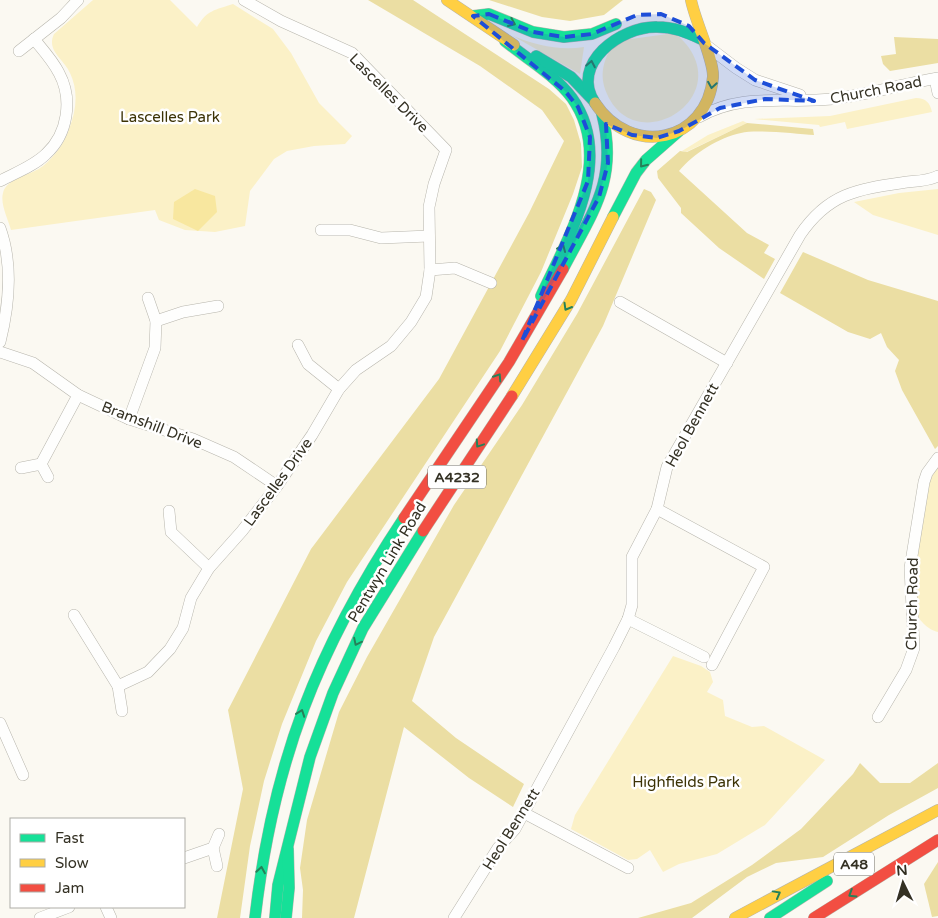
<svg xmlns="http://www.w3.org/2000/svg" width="938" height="918" viewBox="0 0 938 918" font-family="'Varela Round',sans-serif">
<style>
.green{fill:#fbf1c7}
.forest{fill:#ebdea3}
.water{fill:#f8e79f}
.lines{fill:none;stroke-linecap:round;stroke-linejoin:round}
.street-casing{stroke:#b7b5ac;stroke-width:12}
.fast-casing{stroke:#b7b5ac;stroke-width:12}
.slow-casing{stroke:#b7b5ac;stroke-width:12}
.jam-casing{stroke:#b7b5ac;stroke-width:12}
.street{stroke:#fefefd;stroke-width:11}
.fast{stroke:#16e098;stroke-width:11}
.slow{stroke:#ffcf43;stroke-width:11}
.jam{stroke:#f24e42;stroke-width:11}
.oneway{stroke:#268058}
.marked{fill:#1d4ed8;fill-opacity:0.2;stroke:#1d4ed8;stroke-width:4;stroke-dasharray:10 6;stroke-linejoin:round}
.labels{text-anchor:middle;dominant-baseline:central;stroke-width:5;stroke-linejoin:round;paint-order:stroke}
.shield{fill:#fff;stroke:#716f66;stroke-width:1}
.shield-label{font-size:14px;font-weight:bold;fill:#343124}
.street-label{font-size:15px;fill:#343124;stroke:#fff}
.park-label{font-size:15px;fill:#3c3306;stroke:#fff}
</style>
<rect width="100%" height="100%" fill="#fbf9f2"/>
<!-- green -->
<g class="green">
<path d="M93 0H170L197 27C207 10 215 10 233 4L273 29 291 53 319 103 352 136 345 144 314 146 287 151 274 159 250 191 245 226 215 232 185 230 159 220 155 210 11 230C8 219 0 204 3 193 6 178 32 175 43 166 55 156 64 144 69 129 76 111 79 92 70 73 64 59 46 51 54 34Z"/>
<path d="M675 33C745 92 638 163 607 94 598 74 604 57 616 41Z"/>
<path d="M513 36C536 45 559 51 584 47L580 74Z"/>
<path d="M916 98C926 98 930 103 932 112L847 129 845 122 820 127 819 125 754 119 830 116Z"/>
<path d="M743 121 747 123 686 152 682 151 708 135Z"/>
<path d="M938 189V235L873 215 854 202 899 193Z"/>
<path d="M938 467V632C928 630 917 619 915 609 910 581 922 511 929 483 930 477 934 472 938 467Z"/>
<path d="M673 656 701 666 710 672 713 682 707 692 723 700 725 716 752 727 764 726 825 760 765 825 717 854 679 864 663 872 650 850 637 859 628 860 571 829 575 815Z"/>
</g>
<!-- forest -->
<g class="forest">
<path d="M368 0H413L549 89 566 104 574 120 581 144 582 167 573 194 541 272 500 351 347 582 316 641 282 724 264 781 250 846 240 918H217L243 789 228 710 311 549 439 379 529 213 564 141 542 110 480 66Z"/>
<path d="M489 0H623L604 15 570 21 542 17Z"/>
<path d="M894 37 938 39V63L890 71 883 64 881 56 896 54Z"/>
<path d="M747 123 813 129 814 135C797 134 756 129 741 133 718 138 694 153 679 171L747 233 769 245 764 253 775 259 764 279 719 248 681 213V208L658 178 657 171 680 151 687 152Z"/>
<path d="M644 189 651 192 656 200 603 326 434 637 412 701 456 738 524 784 513 807 469 778 404 727 354 918H302L303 890 300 868 307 820 339 712 367 657 454 505 522 405 577 314Z"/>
<path d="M803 252 868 280 938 301V446L935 449 902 390 895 371 899 360 887 347 881 333 870 339 848 332 780 293Z"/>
<path d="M860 763 880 783H910L938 763V788L889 815 823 857 776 863 747 877 692 918H638L691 903 752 865 801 829 853 774Z"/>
<path d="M938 862V916L932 917 924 884Z"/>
</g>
<!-- water -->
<path class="water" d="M195 189 215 196 217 212 198 231 173 219 174 202Z"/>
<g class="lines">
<defs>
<g id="street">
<path d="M244 0 281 21 352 53 446 150 434 184 429 207 430 270"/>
<path d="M707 46 736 68 755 80 800 95"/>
<path d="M19 51 61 18 78 0"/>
<path d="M935 79 938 93"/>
<path d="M699 117C744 92 785 104 832 99 867 95 903 84 938 78"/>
<path d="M0 181C15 173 34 166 46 154 68 134 73 99 59 73 53 61 43 50 34 39"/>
<path d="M0 228C13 264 9 306 0 342"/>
<path d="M321 230H350L381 238 429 236"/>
<path d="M620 302 727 363"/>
<path d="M156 321 183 312 218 306"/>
<path d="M298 345 308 364 339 389"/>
<path d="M0 352 33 363 78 395 129 419 193 439 234 457 277 486"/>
<path d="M129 419 155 348 156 321 148 298"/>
<path d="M41 464 78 395"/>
<path d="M21 468 41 464 48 477"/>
<path d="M657 509 764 567 712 665"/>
<path d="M169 511 171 532 209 568"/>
<path d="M74 615 118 686 122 711"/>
<path d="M628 619 704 657"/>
<path d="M118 686 148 672 170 649 183 628 191 598 209 568 242 531 277 486 312 435 339 389 356 370 391 346 411 322 426 297 430 270 455 268 491 283"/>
<path d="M878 717 906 670 914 648 910 568 924 482 927 473 938 458"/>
<path d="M0 723 23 775"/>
<path d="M524 813 628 868"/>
<path d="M213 848 217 866"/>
<path d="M184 858 213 848 219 834"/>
<path d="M106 907 111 918"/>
<path d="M40 918 69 907"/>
<path d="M454 918 498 848 515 829 614 647 628 619 632 605V557L657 509 667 467 800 235C829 192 859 189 907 182 918 181 928 181 938 176"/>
</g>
<g id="fast">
<path d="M473 16 489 14 533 32 564 37 592 34 616 24"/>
<path d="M505 41C527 59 555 75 572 98 616 160 568 238 541 296"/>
<path d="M536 56 571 77 593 100"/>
<path d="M595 103C569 64 621 26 657 27 674 27 686 32 701 39"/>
<path d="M613 217 636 173 646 160 679 131"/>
<path d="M563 269C592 213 619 180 602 114"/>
<path d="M255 918C273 762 317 649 404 518"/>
<path d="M275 918 278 885 310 757 333 693 363 628 423 531"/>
<path d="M286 918 289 888 288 849"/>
<path d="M770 918 827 881"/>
</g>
<g id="slow">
<path d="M447 0 514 45"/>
<path d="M595 103C631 158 707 143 713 77 714 60 695 21 691 0"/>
<path d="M512 396 571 300 613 217"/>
<path d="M735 918 938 810"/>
</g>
<g id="jam">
<path d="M404 518 509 362 563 269"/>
<path d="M423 531 512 396"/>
<path d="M814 918 938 840"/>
</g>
</defs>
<!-- street casing -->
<use href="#street" class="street-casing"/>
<!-- fast casing -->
<use href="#fast" class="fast-casing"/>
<!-- slow casing -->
<use href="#slow" class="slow-casing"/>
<!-- jam casing -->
<use href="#jam" class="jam-casing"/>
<!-- street -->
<use href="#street" class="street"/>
<!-- fast -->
<use href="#fast" class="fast"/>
<!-- slow -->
<use href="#slow" class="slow"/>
<!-- jam -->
<use href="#jam" class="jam"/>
</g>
<!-- one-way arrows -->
<defs><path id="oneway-chevron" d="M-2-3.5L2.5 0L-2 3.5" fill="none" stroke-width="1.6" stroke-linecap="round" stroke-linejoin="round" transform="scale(1.25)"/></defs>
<g class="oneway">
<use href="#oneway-chevron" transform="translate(512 23) rotate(23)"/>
<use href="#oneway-chevron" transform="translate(591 64) rotate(-79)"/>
<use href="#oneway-chevron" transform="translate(712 85) rotate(99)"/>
<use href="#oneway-chevron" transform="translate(643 164) rotate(129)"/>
<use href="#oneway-chevron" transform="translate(562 248) rotate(-67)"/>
<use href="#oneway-chevron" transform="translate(567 307) rotate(120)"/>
<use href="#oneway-chevron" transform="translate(498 377) rotate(-57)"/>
<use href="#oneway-chevron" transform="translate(479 444) rotate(124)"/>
<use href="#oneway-chevron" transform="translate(357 642) rotate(116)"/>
<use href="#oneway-chevron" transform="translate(301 713) rotate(-70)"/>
<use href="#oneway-chevron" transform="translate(261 870) rotate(-81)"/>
<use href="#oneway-chevron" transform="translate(777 894) rotate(-29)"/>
<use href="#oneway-chevron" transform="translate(852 894) rotate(148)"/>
</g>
<!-- marked area -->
<path class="marked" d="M489 14 533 32 564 37 592 34 637 15 661 14 689 26 704 43 755 80 814 101 765 99 720 108 679 131 657 138 632 135 606 124 608 163 599 197 522 341 588 181 590 137 578 107 565 91 473 16Z"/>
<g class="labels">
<!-- shield labels -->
<g class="shield">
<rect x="428" y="465.5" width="58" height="23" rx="4"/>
<rect x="834" y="852.5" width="40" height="23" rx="4"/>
</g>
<g class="shield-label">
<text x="457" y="477">A4232</text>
<text x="854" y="864">A48</text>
</g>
<!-- street labels -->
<g class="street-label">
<text transform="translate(876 90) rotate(-11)">Church Road</text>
<text transform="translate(389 93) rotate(45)">Lascelles Drive</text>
<text transform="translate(152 425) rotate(21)">Bramshill Drive</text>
<text transform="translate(692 425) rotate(-61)">Heol Bennett</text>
<text transform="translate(278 482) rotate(-54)">Lascelles Drive</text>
<text transform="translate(387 562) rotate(-59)">Pentwyn Link Road</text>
<text transform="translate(912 604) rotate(-89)">Church Road</text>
<text transform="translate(511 829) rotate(-58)">Heol Bennett</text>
</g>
<!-- park labels -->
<g class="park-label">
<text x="170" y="117">Lascelles Park</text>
<text x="686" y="782">Highfields Park</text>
</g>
</g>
<!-- legend -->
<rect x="10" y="818" width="175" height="90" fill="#ffffff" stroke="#aeada7"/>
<rect x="20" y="834" width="25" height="8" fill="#16e098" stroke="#aeada7"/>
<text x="55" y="843" font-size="15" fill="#343124">Fast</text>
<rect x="20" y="859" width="25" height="8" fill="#ffcf43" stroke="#aeada7"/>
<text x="55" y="868" font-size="15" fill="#343124">Slow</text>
<rect x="20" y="884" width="25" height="8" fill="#f24e42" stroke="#aeada7"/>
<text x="55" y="893" font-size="15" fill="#343124">Jam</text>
<!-- north arrow -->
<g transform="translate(903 883) rotate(355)" stroke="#ffffff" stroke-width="4" paint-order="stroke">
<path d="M0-4L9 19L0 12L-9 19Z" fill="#343124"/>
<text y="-8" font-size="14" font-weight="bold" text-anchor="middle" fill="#343124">N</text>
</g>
</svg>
